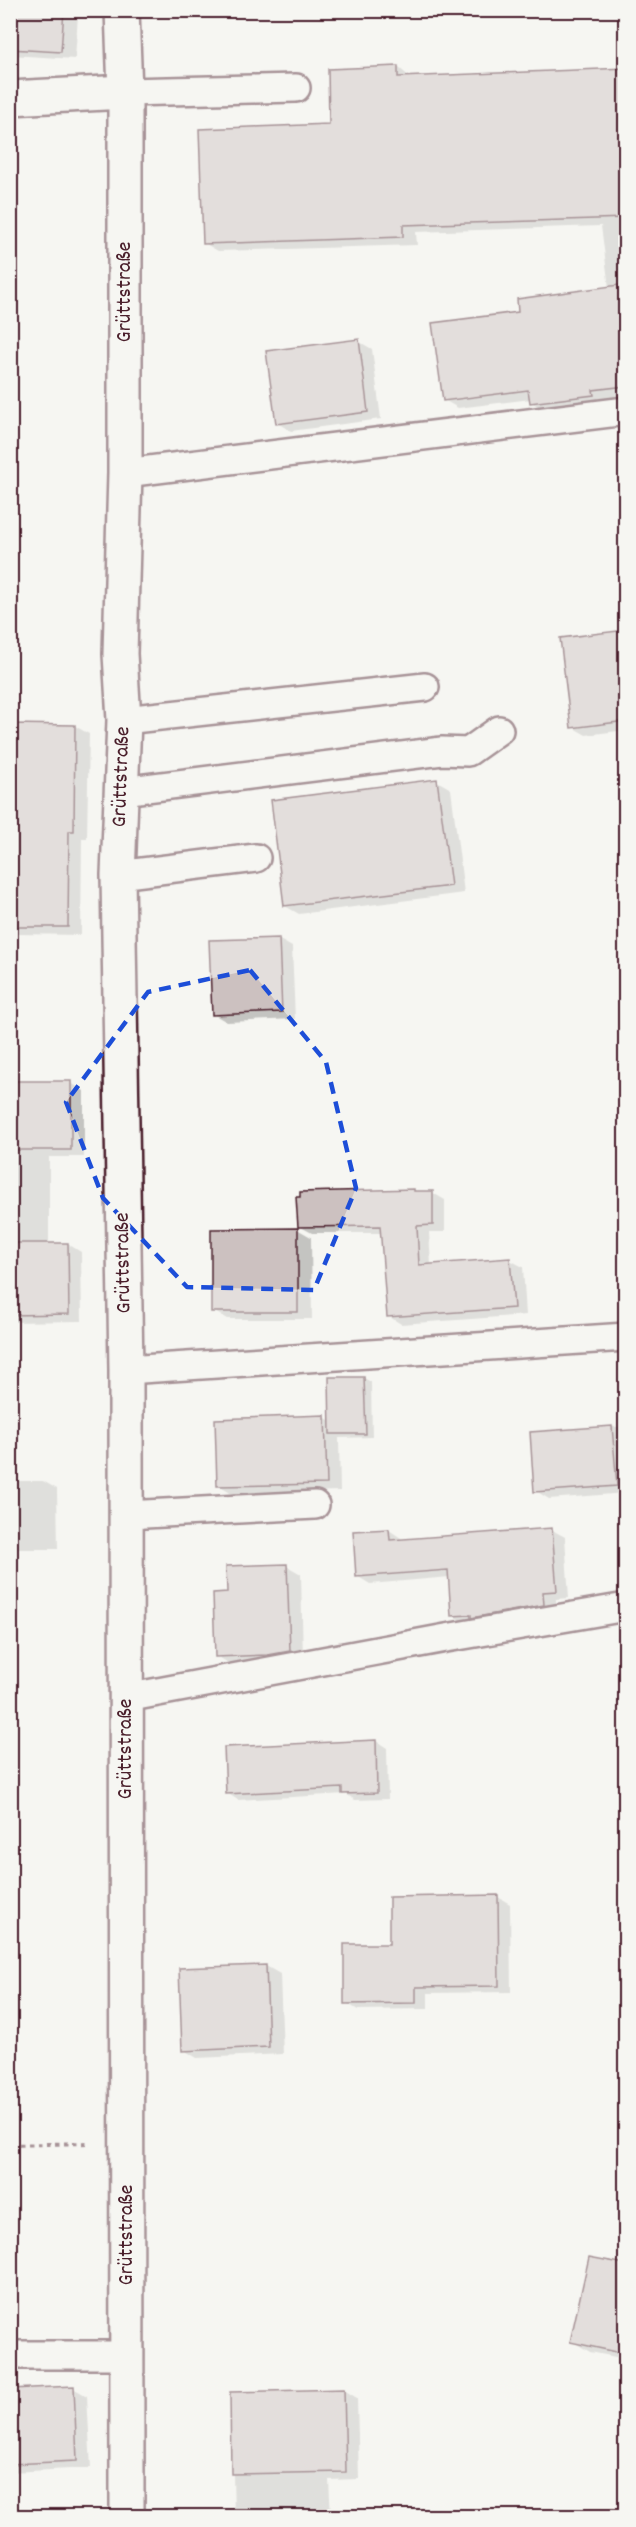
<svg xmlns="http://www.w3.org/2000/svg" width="636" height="2527" viewBox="0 0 636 2527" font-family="Dekko,sans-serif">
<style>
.shadow{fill:#0003}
.building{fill:#ccc1c0;stroke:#4a1f2b;stroke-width:1.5}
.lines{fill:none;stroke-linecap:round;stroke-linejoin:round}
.service-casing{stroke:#4a1f2b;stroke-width:32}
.minor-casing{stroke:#4a1f2b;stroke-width:38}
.path{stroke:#4a1f2b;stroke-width:4;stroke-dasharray:4.5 4.5;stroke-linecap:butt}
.service{stroke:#f6f6f2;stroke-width:27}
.minor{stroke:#f6f6f2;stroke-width:33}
.marked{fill:none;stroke:#1d4ed8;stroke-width:4.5;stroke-dasharray:12 8;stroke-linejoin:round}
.labels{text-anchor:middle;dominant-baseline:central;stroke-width:4.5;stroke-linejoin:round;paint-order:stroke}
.street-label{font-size:22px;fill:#4a1f2b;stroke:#f6f6f2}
</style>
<rect width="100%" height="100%" fill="#f6f6f2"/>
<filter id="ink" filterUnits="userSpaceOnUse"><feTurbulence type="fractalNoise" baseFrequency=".0167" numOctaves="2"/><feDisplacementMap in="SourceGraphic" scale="12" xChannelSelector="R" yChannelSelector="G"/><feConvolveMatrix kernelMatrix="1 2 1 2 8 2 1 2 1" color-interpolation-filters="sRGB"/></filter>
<g filter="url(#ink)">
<!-- shadow -->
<g class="shadow">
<path d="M10 10H70L78 15 75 59 10 55Z"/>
<path d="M398 67 411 78 626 70V400L545 410 531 402V399L458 408 444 400 520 313 609 288 601 226 416 232 417 245 218 251 204 243 331 126Z"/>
<path d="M358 341 372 349 381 419 291 431 277 423Z"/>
<path d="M626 631V730L586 735 572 727Z"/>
<path d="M10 725 75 726 89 734 87 838H82L81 935 15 934 10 932Z"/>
<path d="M437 781 451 789 464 893 299 914 285 906Z"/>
<path d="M278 939 292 947 295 1019 227 1022 213 1014Z"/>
<path d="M10 1061 12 1083H71L84 1091V1157H49V1244H68L81 1252 82 1321 10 1322Z"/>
<path d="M414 1191 418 1193H433L445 1200V1232H429L431 1265 510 1260 523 1267 526 1315 401 1324 388 1316 382 1233H312L299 1226Z"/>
<path d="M297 1229 311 1237 312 1319H227L213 1311Z"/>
<path d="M364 1378 371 1382 372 1437 339 1438 340 1491 232 1494 219 1486 324 1417 331 1421Z"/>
<path d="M626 1426V1493L549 1499 536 1491 531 1434Z"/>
<path d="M10 1481H43L57 1489 58 1549H10Z"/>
<path d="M389 1530 401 1538 402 1540 552 1530 565 1537 569 1598 556 1599V1612L465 1623 452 1615 450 1577 370 1584 357 1576Z"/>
<path d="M287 1566 301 1574 303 1659 283 1662 230 1664 217 1656 228 1594Z"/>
<path d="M376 1741 387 1748 388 1799 355 1800 346 1794 238 1800 227 1793Z"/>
<path d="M498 1897 510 1904 511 1992 428 1993V2009L358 2010 346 2003 391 1945Z"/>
<path d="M266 1966 280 1974 283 2054 197 2058 184 2050Z"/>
<path d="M626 2266V2359L590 2352 572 2341Z"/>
<path d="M73 2388 87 2396 91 2468 10 2472V2391Z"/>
<path d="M344 2390 357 2398 359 2479 329 2480 331 2516H234L231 2393Z"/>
</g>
<!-- building -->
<g class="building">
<path d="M10 10H64L61 52 10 49Z"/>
<path d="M398 66V77L626 68V218L403 225V237L203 244 199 129 329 124 328 69Z"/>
<path d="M626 284V386L593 390 594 395 530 403 528 390 443 401 432 323 518 312 517 299Z"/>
<path d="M359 339 368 412 276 424 266 351Z"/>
<path d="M626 630V721L571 728 560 638Z"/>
<path d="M10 724 75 725 74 831H69L68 927H10Z"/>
<path d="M437 779 451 886 284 906 271 800Z"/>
<path d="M279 938 282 1012 212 1015 209 940Z"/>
<rect x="10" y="1081" width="61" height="69"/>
<path d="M414 1189V1191H433V1225L417 1226 419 1265 510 1258 514 1308 387 1317 380 1226 298 1227 296 1197H300V1192Z"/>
<path d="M298 1228V1312H211V1229Z"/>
<path d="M10 1243H68L69 1314 10 1315Z"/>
<path d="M329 1377H364L366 1434H330Z"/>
<path d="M325 1415 327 1484 217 1486 215 1419Z"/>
<path d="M612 1426 617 1486 534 1492 530 1432Z"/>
<path d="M552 1528 557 1591 543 1592 544 1605 471 1618V1615L451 1616 448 1570 356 1577 353 1531 389 1529 390 1540Z"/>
<path d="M287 1564 290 1651 268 1655 215 1657 213 1593 227 1592 226 1566Z"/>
<path d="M376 1740 377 1793 342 1794V1788L226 1794 224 1747Z"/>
<path d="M498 1895 499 1986 416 1987V2003L344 2004V1944H389V1897Z"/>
<path d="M266 1965 269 2047 182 2051 179 1968Z"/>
<path d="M589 2257 626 2264V2354L570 2342Z"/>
<path d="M74 2386 77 2461 10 2464V2389Z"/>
<path d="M344 2389 346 2472 231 2474 230 2392Z"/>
</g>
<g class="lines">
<defs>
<g id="service">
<path d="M125 92 296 88"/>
<path d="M125 473 626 411"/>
<path d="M124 720 425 687"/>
<path d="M122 791 442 751 468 752 499 730"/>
<path d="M118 875 256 858"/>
<path d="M126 1370 626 1337"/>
<path d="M126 1515 315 1505"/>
<path d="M126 1698 446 1638 626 1607"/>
<path d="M10 2355H127"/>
</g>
<g id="minor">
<path d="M122 10 125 92V473L120 654 124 720 118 875 126 1370 127 2516"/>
<path d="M10 98 125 92"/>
</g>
</defs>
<!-- service casing -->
<use href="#service" class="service-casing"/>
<!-- minor casing -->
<use href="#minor" class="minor-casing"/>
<!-- path -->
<path class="path" d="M10 2145 87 2143"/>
<!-- service -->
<use href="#service" class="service"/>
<!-- minor -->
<use href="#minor" class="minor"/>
</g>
</g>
<!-- marked area -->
<path d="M0 0H636V2527H0ZM250 970 326 1062 356 1188 314 1290 187 1287 103 1198 66 1102 148 992Z" fill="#f6f6f2" fill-opacity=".55" fill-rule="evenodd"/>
<path class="marked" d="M250 970 326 1062 356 1188 314 1290 187 1287 103 1198 66 1102 148 992Z"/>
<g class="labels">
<!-- street labels -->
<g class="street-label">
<text transform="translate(125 292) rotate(-90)">Grüttstraße</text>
<text transform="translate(122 777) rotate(-88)">Grüttstraße</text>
<text transform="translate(124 1263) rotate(-91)">Grüttstraße</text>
<text transform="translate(126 1749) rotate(-90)">Grüttstraße</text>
<text transform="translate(127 2235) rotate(-90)">Grüttstraße</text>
</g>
</g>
<!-- margin -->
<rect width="636" height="2527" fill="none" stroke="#f6f6f2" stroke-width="36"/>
<rect x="18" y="18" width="600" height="2491" fill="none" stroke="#4a1f2b" stroke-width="2" filter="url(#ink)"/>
</svg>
